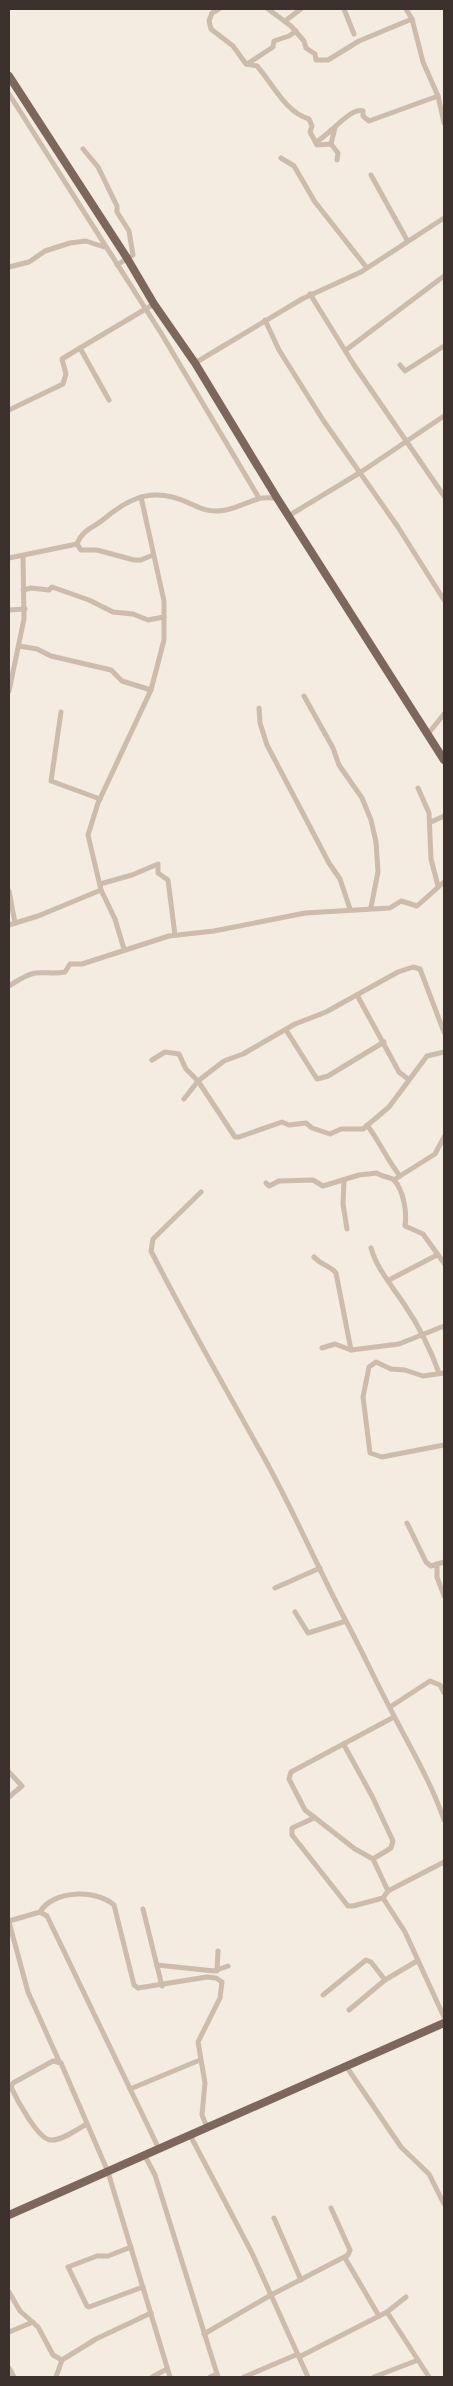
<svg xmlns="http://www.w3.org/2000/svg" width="453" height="2386" viewBox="0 0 453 2386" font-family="Ubuntu,sans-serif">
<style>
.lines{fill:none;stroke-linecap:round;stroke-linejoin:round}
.street{stroke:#cdbbac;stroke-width:5}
.primary{stroke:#7d675c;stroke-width:8}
</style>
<rect width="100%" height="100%" fill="#f4ebe1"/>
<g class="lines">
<!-- street -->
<g class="street">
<path d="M219 9 212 13 209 21 211 29 233 46 246 64 257 66C273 84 285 112 309 119L312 126 310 132 317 145 331 144 338 153 337 160"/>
<path d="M268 9 291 26 304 41 306 48 315 54 316 60H328L359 41 412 19"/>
<path d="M344 9 354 34"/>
<path d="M406 9 412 19 423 62 438 96 444 123"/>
<path d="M285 21 301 9"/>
<path d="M247 64 273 47 274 41 289 36 296 31"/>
<path d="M9 94 161 333 259 498"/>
<path d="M316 142C330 135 350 107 363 111V116L369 121 438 96"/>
<path d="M331 144 335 128"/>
<path d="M83 149 98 167 117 206V212L129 231 133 255 117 265"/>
<path d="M281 158 294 166 315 202 367 268"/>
<path d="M371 175 407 240"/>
<path d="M9 267 29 262 45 251 70 243 86 241 104 247"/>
<path d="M310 294 354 365 444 496"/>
<path d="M265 320 279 350 323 420 398 527 444 600"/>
<path d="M346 350 444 276"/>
<path d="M195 363 302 299 361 272 444 218"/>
<path d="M400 365 405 371 444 346"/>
<path d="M109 400 80 348 154 304"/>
<path d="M9 410 63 384 66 374 62 359 80 348"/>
<path d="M290 515 361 472 444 416"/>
<path d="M77 544C82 530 93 528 104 519 131 496 155 487 189 503 200 508 205 511 217 511 232 511 244 503 258 499 264 497 271 498 277 498"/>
<path d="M77 544 81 550H97L134 560H141L153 555"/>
<path d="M9 558 77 544"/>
<path d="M23 590 31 588 49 590 52 587 89 600 113 612 133 614 148 620 164 617"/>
<path d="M9 610 25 609"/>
<path d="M19 646 37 649 51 656 111 670 122 681 151 690"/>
<path d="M9 691 24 619 23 556"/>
<path d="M304 696 333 748 339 765 362 798 371 820 376 842 378 872 371 907"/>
<path d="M259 708 260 723 267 745 329 863 340 879 350 909"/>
<path d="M61 712 51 781 100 799"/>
<path d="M428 734 444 714"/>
<path d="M418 788 429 813 431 859 438 886"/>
<path d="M431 822 444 816"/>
<path d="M100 884 132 875 158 864V873L168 880 175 935"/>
<path d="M9 891 15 923"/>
<path d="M9 925 38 916 101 890"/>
<path d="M124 949 115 919 101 890 88 835 98 803 151 690 164 640V601L141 497"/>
<path d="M9 986C17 981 25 975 35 973 45 972 54 974 65 972L70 964H82L169 936 214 931 305 913 390 908 401 901 417 906 444 882"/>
<path d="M357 995 399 1072 408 1079"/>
<path d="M286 1030 317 1079 328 1076 384 1042"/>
<path d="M152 1060 165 1052 179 1054 186 1069 198 1081 235 1137H239L282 1122 289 1125 306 1123 312 1128 330 1134 341 1129H363L389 1107 427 1056 444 1052"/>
<path d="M184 1099 198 1081 224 1061 243 1054 295 1024 326 1012 398 972 413 967 420 969 444 1032"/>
<path d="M367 1125C380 1142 387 1160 400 1176L394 1180"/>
<path d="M400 1176 435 1154 444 1137"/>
<path d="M344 1180 343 1204 347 1229"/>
<path d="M266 1183 269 1186 279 1181 313 1180 323 1186 359 1175 377 1173C382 1177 391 1177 394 1180 404 1191 407 1213 405 1226L423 1234 444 1263"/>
<path d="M201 1192 153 1239 151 1251C185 1318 222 1382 258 1447 291 1504 316 1565 347 1623 363 1653 377 1684 393 1714 411 1749 431 1782 444 1820"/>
<path d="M371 1248C377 1269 392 1286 404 1304 419 1326 430 1348 439 1373"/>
<path d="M314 1257C321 1265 331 1266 336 1273L351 1350"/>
<path d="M389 1280 437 1255"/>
<path d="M322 1348 335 1344 351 1350 399 1344 444 1326"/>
<path d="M444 1373 423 1376 405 1370 391 1369 376 1362 369 1367 363 1397 370 1453 382 1457 444 1445"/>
<path d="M407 1523 426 1562 431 1566 444 1562"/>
<path d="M437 1565V1577L444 1596"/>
<path d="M275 1588 320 1568"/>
<path d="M295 1612 308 1633 346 1621"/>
<path d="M390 1707 430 1681 440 1685 444 1693"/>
<path d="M394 1717 291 1772 289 1779 305 1810 355 1849 373 1859 388 1891 383 1898 405 1932 444 2017"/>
<path d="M344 1745 372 1796 393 1841 391 1848 373 1859"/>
<path d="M9 1772 22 1786 9 1797"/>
<path d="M314 1818 292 1828V1835L348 1906H353L383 1898"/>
<path d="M388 1891 444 1862"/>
<path d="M143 1909 162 1986"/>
<path d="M40 1912C53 1890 96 1889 114 1905L134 1985 138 1988 207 1977 216 1978 222 1982 220 1998 198 2042 205 2083 202 2115 207 2127"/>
<path d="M9 1921 40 1912 47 1916 159 2149"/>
<path d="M9 1922 28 1992 59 2061"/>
<path d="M157 1965 214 1971 228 1966"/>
<path d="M217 1971 218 1951"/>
<path d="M323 1995 366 1960 371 1962 385 1980"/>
<path d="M349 2010 385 1980 417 1961"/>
<path d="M346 2066 401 2147 429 2174 444 2204"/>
<path d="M130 2089 200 2060"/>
<path d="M87 2124C77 2129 62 2141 51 2140 38 2140 16 2098 11 2087L13 2083 53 2061 61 2063 108 2172 170 2377"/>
<path d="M190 2135 252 2253 308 2377"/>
<path d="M145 2156 155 2175 218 2377"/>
<path d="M274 2218 301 2280"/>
<path d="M131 2247 108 2256H97L68 2267 87 2306 89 2307 143 2287"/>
<path d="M345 2258 379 2316"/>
<path d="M9 2292 20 2311 38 2327 53 2355 62 2360"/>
<path d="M387 2312 429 2377"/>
<path d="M9 2332 33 2322"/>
<path d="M204 2334 271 2295 348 2255 350 2250 331 2208"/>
<path d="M299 2357 387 2312 406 2297"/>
<path d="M9 2368 14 2377"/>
<path d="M56 2377 62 2360 96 2339 151 2313"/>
<path d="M152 2377 167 2369"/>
<path d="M210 2377 217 2374"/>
<path d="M244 2377 298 2354"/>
<path d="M374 2377 418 2360"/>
</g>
<!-- primary -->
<g class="primary">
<path d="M9 76 127 258 154 304 195 363 277 498 444 760"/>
<path d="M9 2215 444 2023"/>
</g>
</g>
<!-- border -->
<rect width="453" height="2386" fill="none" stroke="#3b302b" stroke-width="20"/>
</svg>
